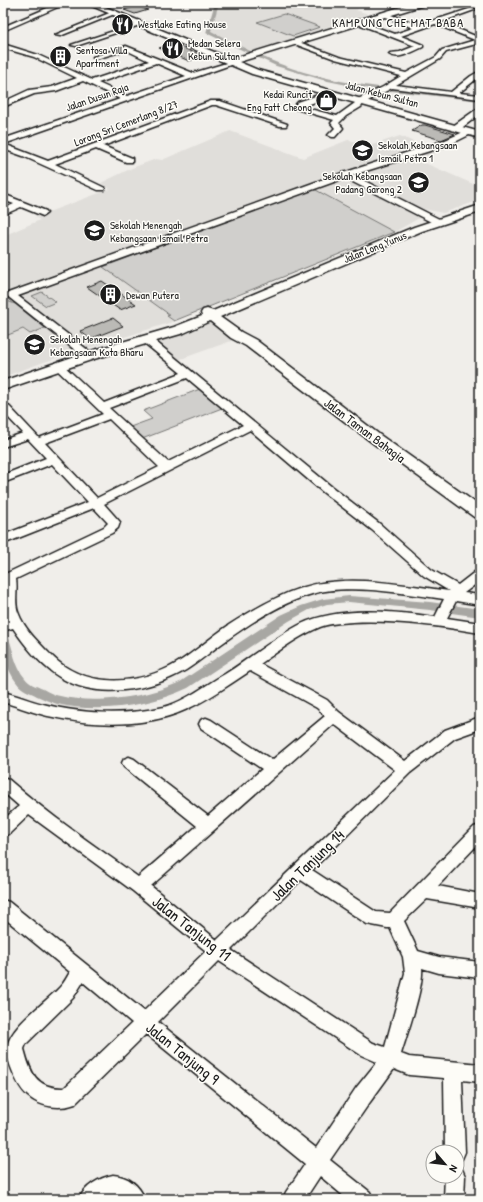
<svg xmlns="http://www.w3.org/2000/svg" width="483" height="1202" viewBox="0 0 483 1202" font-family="'Patrick Hand',sans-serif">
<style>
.built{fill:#e0deda}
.green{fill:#d0cfcc;stroke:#767674}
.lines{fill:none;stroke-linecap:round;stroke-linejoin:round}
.canal{fill:#a8a7a3;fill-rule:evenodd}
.building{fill:#bbbab6;stroke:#1c1c1c}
.minor-casing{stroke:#1c1c1c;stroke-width:3}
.major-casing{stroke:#1c1c1c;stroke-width:3}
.minor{fill:#fdfcf7;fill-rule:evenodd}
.major{fill:#fdfcf7;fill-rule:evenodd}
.labels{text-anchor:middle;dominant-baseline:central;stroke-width:3;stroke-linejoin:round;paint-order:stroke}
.far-poi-label{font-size:11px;fill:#1c1c1c;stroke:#fdfcf7;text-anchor:start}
.far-street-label{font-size:11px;fill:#1c1c1c;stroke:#fdfcf7}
.far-neighbourhood-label{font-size:12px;letter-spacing:1px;fill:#1c1c1c;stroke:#fdfcf7}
.street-label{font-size:13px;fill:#1c1c1c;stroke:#fdfcf7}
.near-street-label{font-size:16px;fill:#1c1c1c;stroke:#fdfcf7}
</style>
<rect width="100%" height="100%" fill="#f0eeea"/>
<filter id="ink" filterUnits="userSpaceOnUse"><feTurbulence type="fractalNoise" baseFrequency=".025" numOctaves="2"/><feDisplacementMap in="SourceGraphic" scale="8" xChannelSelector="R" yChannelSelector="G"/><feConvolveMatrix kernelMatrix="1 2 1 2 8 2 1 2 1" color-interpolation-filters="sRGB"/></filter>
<g filter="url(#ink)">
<!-- built -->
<g class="built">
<path d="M219 3H367L356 10 368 14 252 52 210 32Z"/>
<path d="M230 131 303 158 348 140 372 145 400 136 437 152 418 160 480 187V200L443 213 419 208 411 212 421 217 389 235 169 323 44 362 3 377V236L40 220 35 217 110 189 101 183 132 168 156 159 162 160Z"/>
<path d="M211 322 234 340 178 360 156 341Z"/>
</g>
<!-- green -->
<g class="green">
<path d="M284 14 320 27 293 36 257 22Z"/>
<path d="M314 189 394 232 174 321 167 316 170 315 103 267Z"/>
<path d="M42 292 56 302 46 306 32 296Z"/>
<path d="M7 301 15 304 45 328 30 334 23 329 3 337V302Z"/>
<path d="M200 389 222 408 142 439 130 427 152 419 143 411Z"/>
</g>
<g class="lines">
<!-- canal -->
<g class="canal">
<path d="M215 3H219L211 31C233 42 256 55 280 64 342 88 414 90 480 97V101L357 87 323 80 276 66 206 33Z"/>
<path d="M349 596 430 602 480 609V617L430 610 349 602 327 604 309 610 289 621 188 688C150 706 98 714 57 704 50 702 44 699 37 696 30 692 22 690 17 683 5 668 3 650 3 631L7 632 8 635C13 649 15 667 25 678 29 684 36 686 43 689 48 692 54 695 60 696 95 705 148 697 180 682L281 615 301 606 323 599Z"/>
</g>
</g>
<!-- building -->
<g class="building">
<path d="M137 6 148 10 135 14 124 10Z"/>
<path d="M173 44 203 56 189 61 159 48Z"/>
<path d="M422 125H425L455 134 441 140 412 131Z"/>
<path d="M102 281 136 304 120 310 87 287Z"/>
<path d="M113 318 123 326 90 339 80 331Z"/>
</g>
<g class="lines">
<defs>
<g id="minor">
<path d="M59 3H67L3 31V27Z"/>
<path d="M472 8 477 9 441 22 480 38V43L446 52 440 59 396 85 451 92 471 76 480 71V76L459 93 480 95V99L392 88 364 103 361 107 346 116 339 123 343 128 335 137H332L328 135 335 128 331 123 334 120 293 108 298 102 330 91H333V95L302 107 337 116 355 103 358 99 383 87 401 76 335 59 292 43V41H296L339 57 406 73 436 57 442 50 475 40 435 24 401 36 423 45V47C414 51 398 61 389 54L390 53 400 52 415 46 356 23V21H360L395 34 413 28 381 15V13H385L420 25Z"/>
<path d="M112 12 117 13 60 36 55 35Z"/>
<path d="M138 23 143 24 76 46 71 45Z"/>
<path d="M3 44 38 55 92 80 149 61 126 50 96 59 93 57 126 46 193 73 233 61 236 63 4 144 48 161 211 101H220L287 124 286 126H280L216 105H212L103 146 132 158V162H126L96 149 55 164 105 188 104 190H98L23 156 3 149V139L120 99 83 81 56 91 34 94 3 107V102L29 90 52 87 77 78 34 57 3 48ZM156 63 186 76 127 96 98 83Z"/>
<path d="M477 109H480V114L459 130H453V126Z"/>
<path d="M468 130H471L475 132 449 145 353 175 441 220 442 222 441 224H435L345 178 18 296 93 354 94 356 93 358H85L6 295 8 293 324 179 443 141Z"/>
<path d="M3 194 46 211 47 213 43 216 21 207 3 215V209L14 204 3 200Z"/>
<path d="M146 336 150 337 332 487 380 524 432 570 458 585 476 571 480 570V581L464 593 480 595V605L456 601 447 618 480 623V633C438 626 395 620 353 622 341 623 330 623 320 627 298 636 279 651 260 664L327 700 339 712 405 761 445 730 480 717V729L455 738 410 773 312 870 376 912 390 913 474 827 480 825V842L438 886 480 894V908L427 899 404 921 418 951 439 957 480 962V978L439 973 422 968C424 986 407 1034 401 1054L409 1057 480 1064V1082L462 1080 465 1152 462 1159 457 1161V1152H445L444 1078 409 1075 394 1069 370 1102 330 1160 370 1192 373 1199H347L320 1176 305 1199H283L286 1192 305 1164 146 1034 75 1104C60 1110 40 1107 28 1096 20 1089 16 1080 12 1070 10 1064 5 1053 7 1046 13 1024 44 1004 60 987 64 983 67 977 70 972L3 917V900L9 902 144 1011 206 951 133 891 29 815 9 834 3 836V820L19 806 3 792V777L8 779C49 815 94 845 138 877L197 826 124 767 122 763 124 759 129 757 134 759 208 816 262 769 201 728 199 724 201 720 206 718 211 720 272 760 325 716 317 708 250 671C229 685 208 700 185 710 145 728 94 726 53 717 36 714 20 707 3 702V692C17 695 30 701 43 704 81 714 126 716 164 707 186 701 205 685 225 674 250 658 274 638 301 624 339 606 394 611 435 617L444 599C406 594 348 583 312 594 281 603 250 623 224 642 211 651 199 662 186 670 150 691 98 700 61 678 42 667 25 646 13 628L3 631V621L8 620 3 605V575L104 527 108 523 94 508 3 544V535L88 502 52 464 3 483V475L46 458 28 439 3 447V440L23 433 3 412V403L7 404 39 438 103 414 53 366 54 364H62L104 403 181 373 142 341 141 339 142 337ZM187 378 243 425 168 462 109 408ZM109 419 159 467 97 498 45 443ZM250 430 324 493 372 530 424 576 449 591C403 585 346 573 301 588 276 596 251 611 229 625 211 637 195 652 177 663 138 686 84 689 51 655 39 643 24 629 18 612 14 601 18 590 16 579L112 533 118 528 120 522 104 504ZM334 724 395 770 217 940 151 886ZM301 880 367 924 387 928H390L403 957 405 973 385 1047 373 1043 231 950ZM219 961 361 1055 377 1062 356 1088 316 1148 158 1022ZM83 982 132 1023 64 1088C36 1089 30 1072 24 1049L26 1044 73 998Z"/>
<path d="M457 1167 462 1169 465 1176 464 1199H444L445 1176H457Z"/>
<path d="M113 1175C128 1176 139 1185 145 1199H122L118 1195H113L105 1199H79C85 1186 99 1178 113 1175Z"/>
</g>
<g id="major">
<path d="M85 3H96L231 59 413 3H425L424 5 239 62 258 70 480 132V138L252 74Z"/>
<path d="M480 205V212L422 231 220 317 241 332 256 340 380 435 480 506V518L474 517 370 441 246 346 231 338 210 321 184 333 94 359 3 390V381L84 353 174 327 202 316 201 313 203 310 207 309 213 311 414 227Z"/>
</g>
</defs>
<!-- minor casing -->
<use href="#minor" class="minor-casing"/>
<!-- major casing -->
<use href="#major" class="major-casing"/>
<!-- minor -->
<use href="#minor" class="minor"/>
<!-- major -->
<use href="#major" class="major"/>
</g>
</g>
<!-- icons -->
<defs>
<symbol id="restaurant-disc" viewBox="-11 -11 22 22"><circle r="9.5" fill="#1c1c1c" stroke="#fdfcf7"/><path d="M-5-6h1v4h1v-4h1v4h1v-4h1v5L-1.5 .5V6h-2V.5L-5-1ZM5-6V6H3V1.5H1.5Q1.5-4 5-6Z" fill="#fff"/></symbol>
<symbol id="building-disc" viewBox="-11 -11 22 22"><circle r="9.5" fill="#1c1c1c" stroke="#fdfcf7"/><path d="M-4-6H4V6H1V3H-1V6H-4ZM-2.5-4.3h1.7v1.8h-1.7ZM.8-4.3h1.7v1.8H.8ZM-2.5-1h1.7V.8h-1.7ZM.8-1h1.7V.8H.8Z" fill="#fff"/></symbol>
<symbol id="shop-disc" viewBox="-11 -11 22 22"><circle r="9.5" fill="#1c1c1c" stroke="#fdfcf7"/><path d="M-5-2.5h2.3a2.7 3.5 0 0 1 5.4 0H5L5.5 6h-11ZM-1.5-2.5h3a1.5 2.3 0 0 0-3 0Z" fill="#fff"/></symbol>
<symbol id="school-disc" viewBox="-11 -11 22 22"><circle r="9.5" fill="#1c1c1c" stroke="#fdfcf7"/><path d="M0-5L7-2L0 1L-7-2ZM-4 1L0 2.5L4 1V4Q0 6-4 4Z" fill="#fff"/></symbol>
</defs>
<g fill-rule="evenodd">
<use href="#restaurant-disc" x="110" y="12" width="25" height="25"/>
<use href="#restaurant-disc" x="160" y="36" width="25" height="25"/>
<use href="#building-disc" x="48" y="44" width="25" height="25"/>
<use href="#shop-disc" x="314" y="88" width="25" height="25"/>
<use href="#school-disc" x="350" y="138" width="25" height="25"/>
<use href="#school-disc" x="406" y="170" width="25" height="25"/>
<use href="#school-disc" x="82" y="218" width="25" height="25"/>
<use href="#building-disc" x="98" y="282" width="25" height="25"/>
<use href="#school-disc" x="22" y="332" width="25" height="25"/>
</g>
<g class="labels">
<!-- far-poi labels -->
<g class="far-poi-label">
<text x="138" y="24">Westlake Eating House</text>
<text x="188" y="43">Medan Selera<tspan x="188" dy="13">Kebun Sultan</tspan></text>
<text x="76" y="50">Sentosa Villa<tspan x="76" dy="13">Apartment</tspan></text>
<text x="312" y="94" text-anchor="end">Kedai Runcit<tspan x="312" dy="13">Eng Fatt Cheong</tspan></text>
<text x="378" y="145">Sekolah Kebangsaan<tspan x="378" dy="13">Ismail Petra 1</tspan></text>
<text x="402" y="176" text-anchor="end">Sekolah Kebangsaan<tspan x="402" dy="13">Padang Garong 2</tspan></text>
<text x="110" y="225">Sekolah Menengah<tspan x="110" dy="13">Kebangsaan Ismail Petra</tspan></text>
<text x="126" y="295">Dewan Putera</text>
<text x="50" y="339">Sekolah Menengah<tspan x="50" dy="13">Kebangsaan Kota Bharu</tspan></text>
</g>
<!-- far-street labels -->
<g class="far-street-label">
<text transform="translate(382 94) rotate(15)">Jalan Kebun Sultan</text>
<text transform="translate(97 97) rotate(-19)">Jalan Dusun Raja</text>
<text transform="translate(126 123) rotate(-21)">Lorong Sri Cemerlang 8/27</text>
<text transform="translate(375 247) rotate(-22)">Jalan Long Yunus</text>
</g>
<!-- far-neighbourhood labels -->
<g class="far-neighbourhood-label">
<text x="398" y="22">KAMPUNG CHE MAT BABA</text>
</g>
<!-- street labels -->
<g class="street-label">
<text transform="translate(365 430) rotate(37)">Jalan Taman Bahagia</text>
</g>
<!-- near-street labels -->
<g class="near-street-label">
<text transform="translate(307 865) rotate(-44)">Jalan Tanjung 14</text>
<text transform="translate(192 928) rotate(38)">Jalan Tanjung 11</text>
<text transform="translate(183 1053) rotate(39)">Jalan Tanjung 9</text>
</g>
</g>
<!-- margin -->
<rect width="483" height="1202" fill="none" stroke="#fdfcf7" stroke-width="16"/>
<rect x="8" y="8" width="467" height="1186" fill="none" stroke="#1c1c1c" stroke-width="1.5" filter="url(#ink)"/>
<!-- north arrow -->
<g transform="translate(445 1164) rotate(118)"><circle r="19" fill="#fdfcf7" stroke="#a3a29f"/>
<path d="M0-3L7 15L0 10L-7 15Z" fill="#1c1c1c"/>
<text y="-6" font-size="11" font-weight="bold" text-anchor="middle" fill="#1c1c1c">N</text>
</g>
</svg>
